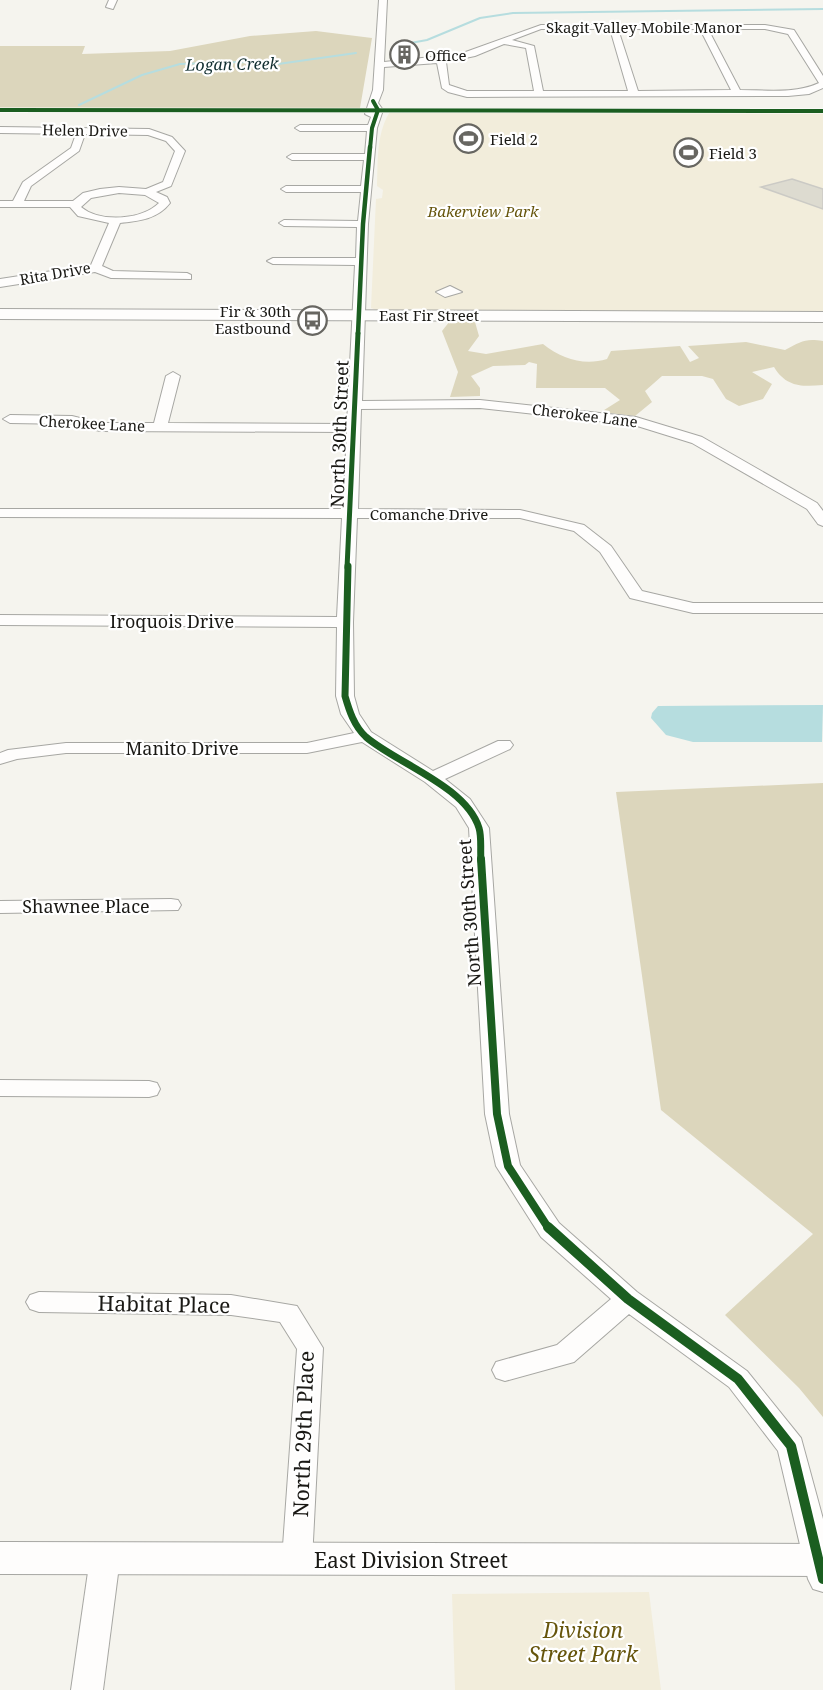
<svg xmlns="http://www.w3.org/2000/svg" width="823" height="1690" viewBox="0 0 823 1690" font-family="'Noto Serif',serif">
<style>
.green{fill:#f2eddb}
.forest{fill:#dcd6bc}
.water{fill:#b6dddf}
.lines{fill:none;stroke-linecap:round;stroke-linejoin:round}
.stream{stroke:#b6dddf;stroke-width:2}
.building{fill:#dddbd0;stroke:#cbcac5;stroke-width:1.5}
.pedestrian-casing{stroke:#a7a7a3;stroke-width:2}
.minor-casing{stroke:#a7a7a3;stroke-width:2}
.tertiary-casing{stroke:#a7a7a3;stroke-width:2}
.pedestrian{fill:#fefdfc;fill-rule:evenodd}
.minor{fill:#fefdfc;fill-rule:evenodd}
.tertiary{fill:#fefdfc;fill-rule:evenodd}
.cycleway-far5-casing{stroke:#fff;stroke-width:5}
.cycleway-far4-casing{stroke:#fff;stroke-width:7}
.cycleway-far3-casing{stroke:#fff;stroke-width:8}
.cycleway-far2-casing{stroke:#fff;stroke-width:10}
.cycleway-far1-casing{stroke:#fff;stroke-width:12}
.cycleway-casing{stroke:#fff;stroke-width:14}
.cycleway-far5{stroke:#1b5e20;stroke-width:4}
.cycleway-far4{stroke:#1b5e20;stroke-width:4.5}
.cycleway-far3{stroke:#1b5e20;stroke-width:5}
.cycleway-far2{stroke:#1b5e20;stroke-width:7}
.cycleway-far1{stroke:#1b5e20;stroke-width:8}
.cycleway{stroke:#1b5e20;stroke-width:10}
.labels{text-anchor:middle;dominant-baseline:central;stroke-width:4.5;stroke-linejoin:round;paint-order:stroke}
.far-street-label{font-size:15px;fill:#1a1915;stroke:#fff}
.far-poi-label{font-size:15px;fill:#1a1915;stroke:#fff;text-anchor:start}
.far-park-label{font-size:15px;font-style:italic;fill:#66550c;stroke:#fff}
.far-water-label{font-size:16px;font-style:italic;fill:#112e30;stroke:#fff}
.street-label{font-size:18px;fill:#1a1915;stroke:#fff}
.near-street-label{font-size:21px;fill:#1a1915;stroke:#fff}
.near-park-label{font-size:21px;font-style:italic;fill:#66550c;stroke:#fff}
</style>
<rect width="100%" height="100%" fill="#f5f4ee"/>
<!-- green -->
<g class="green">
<path d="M392 109 823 111V314L379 311 371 308 376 199 382 198 383 190 377 186C378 161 376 130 392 109Z"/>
<path d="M649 1592 661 1690H455L452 1594Z"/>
</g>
<!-- forest -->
<g class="forest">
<path d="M316 31 372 38 360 108 0 109V46H85L82 54 170 51 250 36Z"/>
<path d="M450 321 475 322 479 336 468 351 486 354 543 344C562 359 584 366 607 359L611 351 680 346 690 362 699 358 688 346 746 342 785 350C801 342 804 338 823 341V385C802 387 786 387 774 367L752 372 772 384 763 399 739 406 726 399 713 379 702 376H662L645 391 652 402 635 416 601 412 620 400 605 388H536L537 364 529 362 525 365 493 366 471 376 480 388V396L450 397 458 372 442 331Z"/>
<path d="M823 783V1417L799 1388 725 1315 813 1234 661 1110 616 792Z"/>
</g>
<!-- water -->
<path class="water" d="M823 705 822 742H693L666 735 651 718 652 713 658 706Z"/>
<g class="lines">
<!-- stream -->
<g class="stream">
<path d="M394 46 427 40 480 18 513 13 823 9"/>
<path d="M79 105 142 75 180 64 241 62 278 64 356 53"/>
</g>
</g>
<!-- building -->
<path class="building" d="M792 179 823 189V209L761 187Z"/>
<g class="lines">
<defs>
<path id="pedestrian" d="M450 286 462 292 445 297 436 292Z"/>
<g id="minor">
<path d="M109 0H117L113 9 106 7Z"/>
<path d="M379 0H387L384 62 460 54 541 25H765L794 30 823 76V88L809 94 788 96 467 97 448 92 442 88 437 63 384 67 383 90 378 103 383 110 377 128 368 224 362 401 480 400 636 417 702 437 817 503 823 511V526L818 524 807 509 692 443 634 425 480 408 361 409 358 509 520 510 584 525 611 546 642 591 693 603H823V613H693L630 598 600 552 574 531 520 518H357L353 622 354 696 359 714 371 732 433 771 498 741H510L513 745 510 749 445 779 470 799 489 828 509 1114 520 1165 559 1223 637 1292 747 1371 801 1438 823 1519V1592L813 1589 808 1579 778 1451 729 1387 629 1314 574 1362 505 1381 496 1378 492 1370 496 1362 557 1345 611 1299 541 1237 496 1166 485 1114 469 828 456 807 425 782 362 742 307 753H66L17 759 0 764V753L8 750 66 743H307L354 733 341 714 336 696 337 627 0 625V615L337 617 342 518 0 517V509H343L347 432 100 431 72 424 10 423 3 419 10 415 72 416 100 423H154L166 376 173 372 180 376 168 423 347 424 355 265 273 264 267 261 273 258H356L357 227 284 226 279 223 284 220 358 221 361 192H286L281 189 286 186H361L364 160H292L287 157 292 154H365L367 131H300L295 128 300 125H368L371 117 365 114 373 90ZM541 29H610L628 91H543L534 46 512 40ZM618 29H700L731 90 638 91ZM708 29H765L788 34 819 83C795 94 766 90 740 90ZM504 44 526 48 534 91H467L449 85 446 62 475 56Z"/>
<path d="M0 127 149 129 172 137 185 151 171 186 156 192 167 197 170 203C158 219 139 221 120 223L102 266 113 271 187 273 191 275V279L111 278 95 272 0 287V279L91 265 109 223 78 216 70 207H0V201H13L23 182 71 148 76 134 0 133ZM85 134 148 135 166 141 175 151 163 182 146 189 119 187 100 189 83 193 73 201H24L31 186 79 151ZM119 193 145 195 159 203C142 220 100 223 81 207L91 198Z"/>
<path d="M171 899 178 900 181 905 178 910 0 913V901Z"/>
<path d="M0 1080 149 1081 157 1083 160 1089 157 1095 149 1097 0 1096Z"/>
<path d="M39 1292 231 1295 297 1306 323 1348 312 1560 307 1569 297 1573 287 1569 282 1560 297 1349 280 1322 231 1315 39 1312 30 1309 26 1302 30 1295Z"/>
<path d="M105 1545 115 1549 120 1558 103 1690H71L90 1558 95 1549Z"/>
</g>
<g id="tertiary">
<path d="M0 309 823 312V322L0 319Z"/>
<path d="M0 1542 823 1544V1576L0 1574Z"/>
</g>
</defs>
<!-- pedestrian casing -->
<use href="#pedestrian" class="pedestrian-casing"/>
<!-- minor casing -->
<use href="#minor" class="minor-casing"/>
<!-- tertiary casing -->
<use href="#tertiary" class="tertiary-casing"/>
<!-- pedestrian -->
<use href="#pedestrian" class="pedestrian"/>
<!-- minor -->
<use href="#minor" class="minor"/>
<!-- tertiary -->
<use href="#tertiary" class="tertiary"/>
<defs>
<g id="cycleway-far5">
<path d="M0 110 823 111"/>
<path d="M370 149 372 128 378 110 373 101"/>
</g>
<path id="cycleway-far4" d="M358 334 363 224 370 147"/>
<path id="cycleway-far3" d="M347 568 358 333"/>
<path id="cycleway-far2" d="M348 566 345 696C349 710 354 726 366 737 396 763 466 786 479 828 482 838 480 851 481 861"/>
<path id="cycleway-far1" d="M481 859 497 1114 508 1166 549 1229"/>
<path id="cycleway" d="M548 1227 628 1299 738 1379 791 1446 823 1579"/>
</defs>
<!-- cycleway-far5 casing -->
<use href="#cycleway-far5" class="cycleway-far5-casing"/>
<!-- cycleway-far4 casing -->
<use href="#cycleway-far4" class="cycleway-far4-casing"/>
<!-- cycleway-far3 casing -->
<use href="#cycleway-far3" class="cycleway-far3-casing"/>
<!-- cycleway-far2 casing -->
<use href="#cycleway-far2" class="cycleway-far2-casing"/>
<!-- cycleway-far1 casing -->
<use href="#cycleway-far1" class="cycleway-far1-casing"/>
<!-- cycleway casing -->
<use href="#cycleway" class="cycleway-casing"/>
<!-- cycleway-far5 -->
<use href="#cycleway-far5" class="cycleway-far5"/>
<!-- cycleway-far4 -->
<use href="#cycleway-far4" class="cycleway-far4"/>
<!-- cycleway-far3 -->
<use href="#cycleway-far3" class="cycleway-far3"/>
<!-- cycleway-far2 -->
<use href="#cycleway-far2" class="cycleway-far2"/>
<!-- cycleway-far1 -->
<use href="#cycleway-far1" class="cycleway-far1"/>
<!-- cycleway -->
<use href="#cycleway" class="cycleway"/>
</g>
<!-- icons -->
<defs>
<symbol id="building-ring" viewBox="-11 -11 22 22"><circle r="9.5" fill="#fff" stroke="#676661" stroke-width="1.5"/><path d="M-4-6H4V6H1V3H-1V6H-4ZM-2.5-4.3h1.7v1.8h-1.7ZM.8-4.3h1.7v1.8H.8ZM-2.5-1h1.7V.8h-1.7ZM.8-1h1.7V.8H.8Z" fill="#676661"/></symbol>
<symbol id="stadium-ring" viewBox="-11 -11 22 22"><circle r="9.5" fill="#fff" stroke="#676661" stroke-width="1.5"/><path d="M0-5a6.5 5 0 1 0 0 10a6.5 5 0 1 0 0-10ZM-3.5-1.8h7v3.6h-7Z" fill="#676661"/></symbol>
<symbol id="bus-ring" viewBox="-11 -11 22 22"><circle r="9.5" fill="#fff" stroke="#676661" stroke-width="1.5"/><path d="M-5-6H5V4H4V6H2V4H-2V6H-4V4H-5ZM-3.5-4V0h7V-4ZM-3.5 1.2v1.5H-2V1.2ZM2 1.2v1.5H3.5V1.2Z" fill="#676661"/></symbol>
</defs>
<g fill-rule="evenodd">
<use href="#building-ring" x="388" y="38" width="33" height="33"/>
<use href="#stadium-ring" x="452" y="122" width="33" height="33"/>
<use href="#stadium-ring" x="672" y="136" width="33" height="33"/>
<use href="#bus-ring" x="296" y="304" width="33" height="33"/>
</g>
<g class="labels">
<!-- far-street labels -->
<g class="far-street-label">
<text x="644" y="27">Skagit Valley Mobile Manor</text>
<text transform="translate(85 130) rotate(1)">Helen Drive</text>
<text transform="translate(55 273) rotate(-10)">Rita Drive</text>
<text x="429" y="315">East Fir Street</text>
<text transform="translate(585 415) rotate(7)">Cherokee Lane</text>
<text transform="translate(92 423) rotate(3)">Cherokee Lane</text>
<text x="429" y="514">Comanche Drive</text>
</g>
<!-- far-poi labels -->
<g class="far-poi-label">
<text x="425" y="55">Office</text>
<text x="490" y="139">Field 2</text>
<text x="709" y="153">Field 3</text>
<text x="291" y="311" text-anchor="end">Fir &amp; 30th<tspan x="291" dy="17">Eastbound</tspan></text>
</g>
<!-- far-park labels -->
<g class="far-park-label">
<text x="483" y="211">Bakerview Park</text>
</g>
<!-- far-water labels -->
<g class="far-water-label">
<text transform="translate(232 64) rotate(-1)">Logan Creek</text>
</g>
<!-- street labels -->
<g class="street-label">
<text transform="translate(339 434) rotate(-88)">North 30th Street</text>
<text x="172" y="621">Iroquois Drive</text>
<text x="182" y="748">Manito Drive</text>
<text x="86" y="906">Shawnee Place</text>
<text transform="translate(469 913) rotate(-94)">North 30th Street</text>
</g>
<!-- near-street labels -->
<g class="near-street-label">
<text transform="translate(164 1304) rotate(1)">Habitat Place</text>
<text transform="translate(303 1434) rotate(-88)">North 29th Place</text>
<text x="411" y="1560">East Division Street</text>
</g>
<!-- near-park labels -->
<g class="near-park-label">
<text x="583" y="1630">Division<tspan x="583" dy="24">Street Park</tspan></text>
</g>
</g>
</svg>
